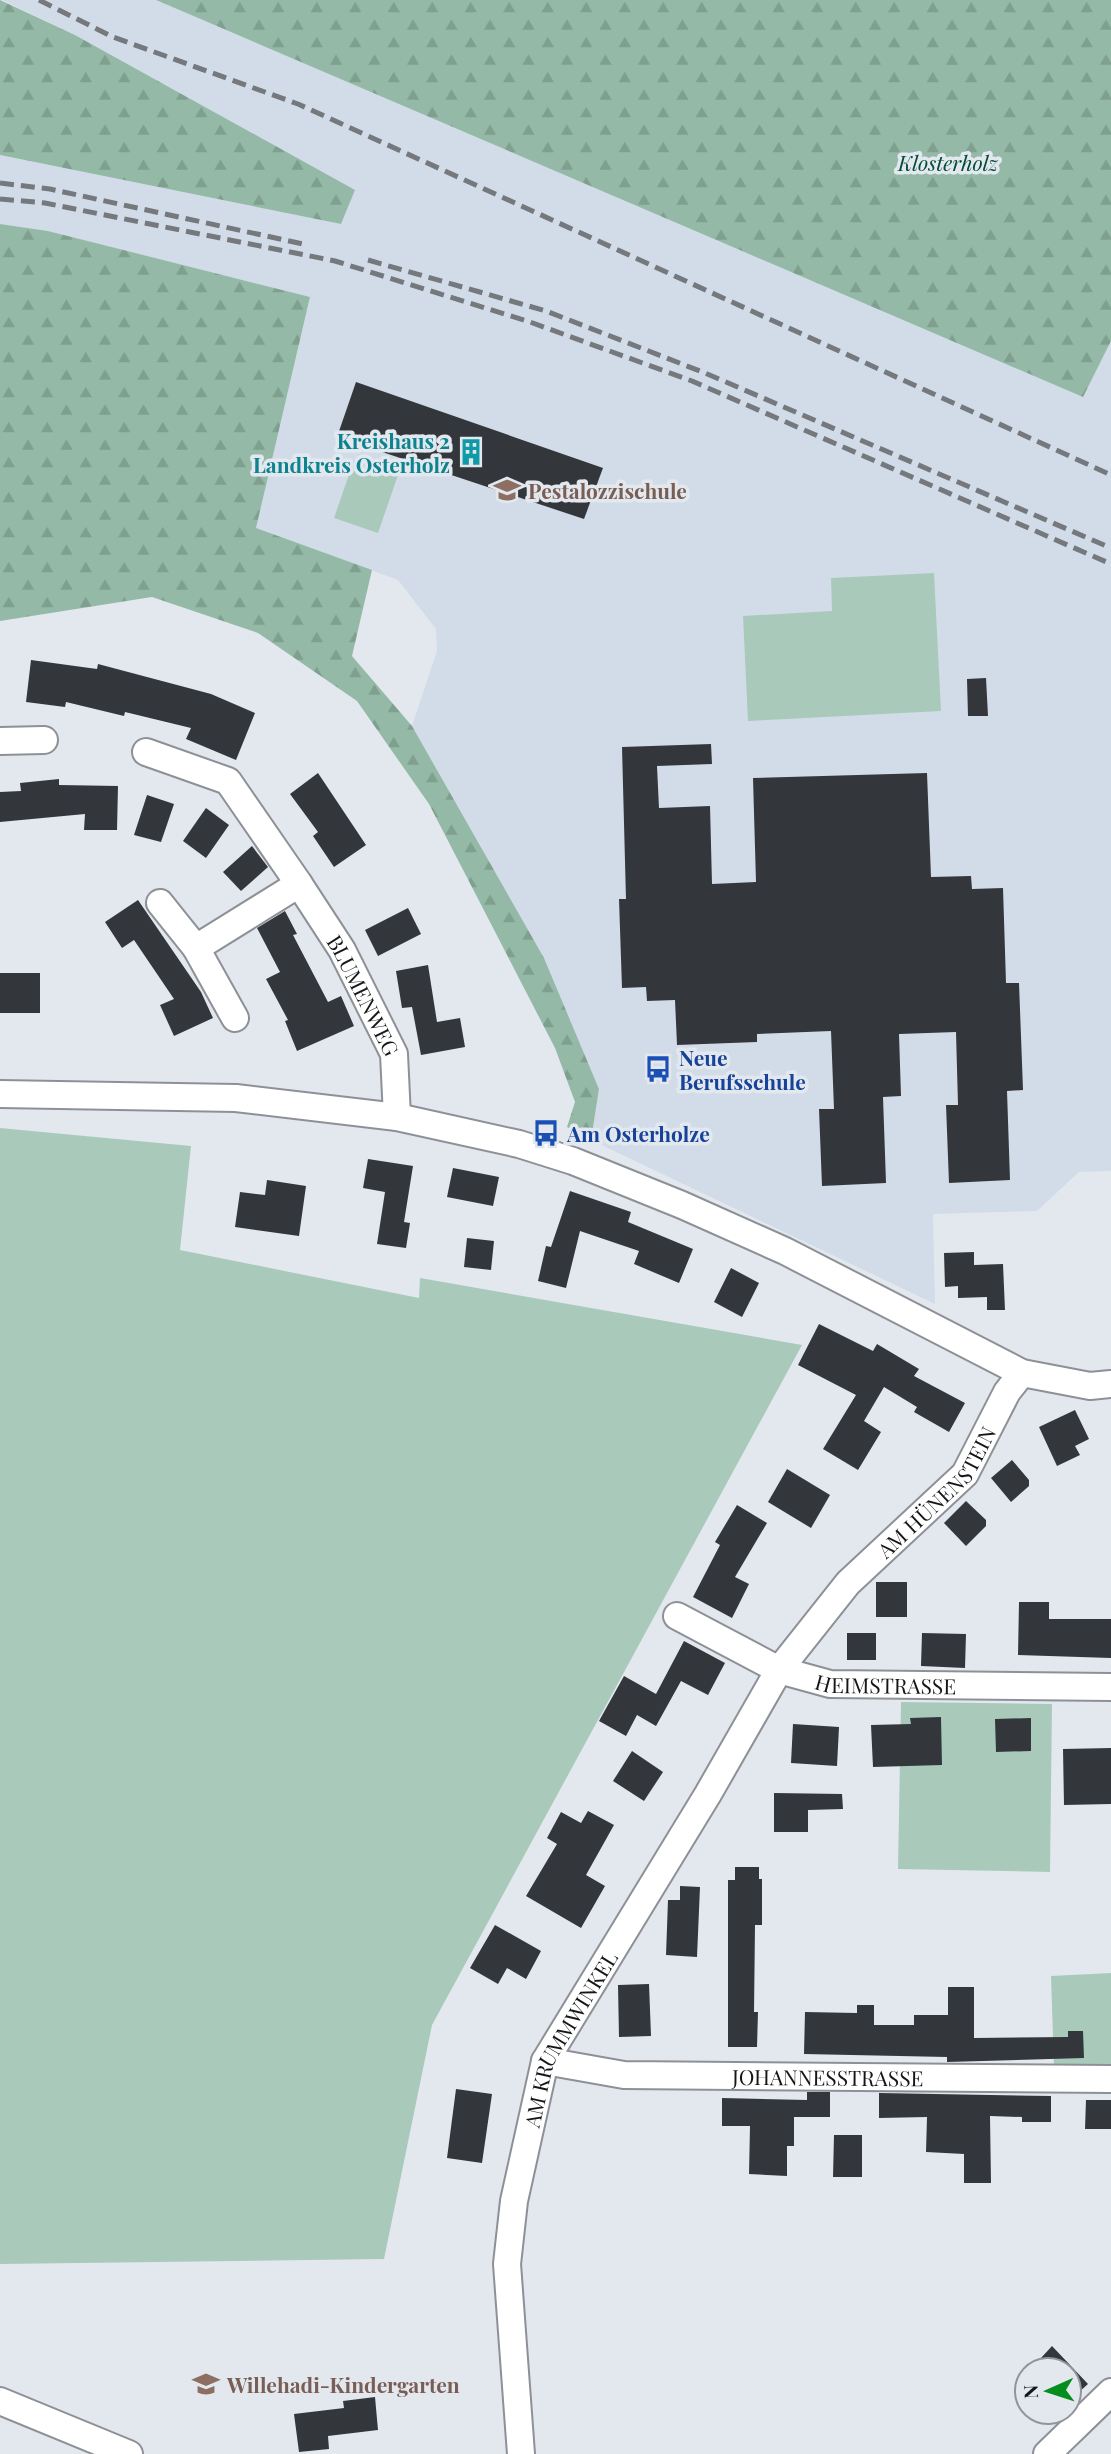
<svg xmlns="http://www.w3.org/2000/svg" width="1111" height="2454" viewBox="0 0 1111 2454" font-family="'Playfair Display',serif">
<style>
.built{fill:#d2dce8}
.forest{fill:url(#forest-firs)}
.garden{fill:#a9caba}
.building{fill:#33373b}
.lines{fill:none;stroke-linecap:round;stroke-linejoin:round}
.minor-casing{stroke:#8d9197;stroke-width:30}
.minor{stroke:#fff;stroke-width:26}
.rail{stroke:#75787c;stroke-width:5;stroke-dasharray:14 7;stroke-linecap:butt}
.labels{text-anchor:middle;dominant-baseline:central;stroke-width:7;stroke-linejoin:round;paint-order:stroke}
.park-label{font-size:21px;font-style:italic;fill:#004c34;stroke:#e3e8ef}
.culture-label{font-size:21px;font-weight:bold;fill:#0d838f;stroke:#e3e8ef;text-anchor:end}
.education-label{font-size:21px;font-weight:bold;fill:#785e54;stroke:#e3e8ef;text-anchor:start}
.street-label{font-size:21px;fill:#151618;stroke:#e3e8ef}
.transit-label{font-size:21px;font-weight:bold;fill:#164399;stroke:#e3e8ef;text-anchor:start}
</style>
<defs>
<pattern id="forest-firs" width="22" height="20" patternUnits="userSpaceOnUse" patternTransform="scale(1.75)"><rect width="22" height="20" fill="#94baa7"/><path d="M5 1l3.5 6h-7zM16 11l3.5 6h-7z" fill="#7f9f8f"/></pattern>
</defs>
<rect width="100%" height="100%" fill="#e3e8ef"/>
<!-- built -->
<path class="built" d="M2 0H156L1083 396 1111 341V1171L1079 1172 1037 1211 933 1214 935 1304 591 1140 599 1089 544 958 412 726 437 651 436 629 398 580 255 528 310 298 48 231 0 224V155L341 224 354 190 75 35Z"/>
<!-- forest -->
<g class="forest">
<path d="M0 0 75 35 355 190 341 224 0 155Z"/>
<path d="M156 0H1111V341L1083 397Z"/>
<path d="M0 224 48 231 310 297 256 528 372 570 352 656 412 726 544 958 599 1089 591 1140 567 1127 575 1102 555 1048 429 804 357 701 258 633 152 597 0 621Z"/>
</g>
<!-- garden -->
<g class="garden">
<path d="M354 460 398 475 378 533 334 518Z"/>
<path d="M934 573 941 711 748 721 743 616 832 611 831 578Z"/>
<path d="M0 1128 191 1146 180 1250 419 1298 420 1278 802 1345 432 2025 384 2259 0 2264Z"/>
<path d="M901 1702 1052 1704 1050 1872 898 1869Z"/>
<path d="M1111 1973V2066L1054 2068 1051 1976Z"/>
</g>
<!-- building -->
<g class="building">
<path d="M356 382 603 468 584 519 337 437Z"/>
<path d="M31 660 97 669 98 664 211 694 255 713 236 760 186 739 191 728 125 712 124 716 66 702 65 707 26 702Z"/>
<path d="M986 678 988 716H968L967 679Z"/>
<path d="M711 744 712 764 657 766 659 808 710 806 712 884 756 882 753 778 927 773 931 877 971 876 972 889 1003 888 1006 983H1019L1023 1090 1007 1091 1010 1180 949 1183 946 1105H958L956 1032 899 1034 901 1096 883 1097 886 1183 822 1186 819 1109H834L831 1031 757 1034V1042L677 1045 675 1000 647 1001 646 987 622 988 619 899H626L622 747Z"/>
<path d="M318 773 366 845 334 867 313 836 318 832 290 794Z"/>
<path d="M59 779V785L118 786 117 830H84L85 814 0 822V792L21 791 20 783Z"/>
<path d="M147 795 174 804 161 842 134 835Z"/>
<path d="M206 808 229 825 206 858 183 841Z"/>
<path d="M252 846 268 867 241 891 223 872Z"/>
<path d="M138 900 201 992 213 1018 174 1036 160 1005 174 999 134 940 122 948 105 922Z"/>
<path d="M408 908 421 934 378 956 365 930Z"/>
<path d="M285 911 297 934 293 935 328 1002 341 996 354 1026 297 1051 285 1021 288 1020 266 979 280 972 257 928Z"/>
<path d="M428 965 437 1022 460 1018 465 1047 421 1055 412 1007 402 1008 396 971Z"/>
<rect x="0" y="973" width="40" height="40"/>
<path d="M368 1159 413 1166 404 1222 410 1223 406 1248 377 1244 385 1192 363 1188Z"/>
<path d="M453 1168 499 1177 493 1206 447 1197Z"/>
<path d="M267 1180 306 1186 299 1236 235 1227 240 1192 265 1195Z"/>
<path d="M570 1191 631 1212 628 1222 693 1249 679 1283 634 1264 639 1251 580 1231 566 1288 538 1281 546 1246 551 1247Z"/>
<path d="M467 1238 494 1241 491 1270 464 1267Z"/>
<path d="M974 1252V1265L1003 1264 1005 1310H987V1297L958 1298V1286L945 1287 944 1253Z"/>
<path d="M731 1268 759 1283 742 1317 714 1302Z"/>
<path d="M819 1324 873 1351 877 1344 919 1369 914 1376 965 1403 949 1432 914 1412 917 1407 884 1387 864 1421 881 1432 858 1470 823 1449 856 1395 798 1365Z"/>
<path d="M1075 1410 1089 1439 1075 1446 1080 1455 1057 1466 1039 1427Z"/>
<path d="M1012 1460 1029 1480V1486L1011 1502 991 1478Z"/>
<path d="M787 1469 830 1495 811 1528 768 1502Z"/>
<path d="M966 1501 986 1520V1526L966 1546 944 1523Z"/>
<path d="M737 1505 767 1523 735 1577 749 1584 732 1618 693 1597 720 1545 715 1542Z"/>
<rect x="876" y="1582" width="31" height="35"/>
<path d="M1019 1602H1049V1619H1111V1658L1018 1655Z"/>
<rect x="847" y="1633" width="29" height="27"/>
<path d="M922 1633 966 1634 965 1668 921 1666Z"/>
<path d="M684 1641 725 1663 708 1695 681 1681 656 1726 637 1715 626 1736 599 1721 624 1676 656 1694Z"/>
<path d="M941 1717 942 1765 873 1767 871 1725 911 1724 910 1718Z"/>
<path d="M1031 1718V1751L996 1752 995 1719Z"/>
<path d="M793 1724 839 1727 837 1766 791 1763Z"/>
<path d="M1111 1748V1804L1064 1805 1063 1749Z"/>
<path d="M632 1751 663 1772 644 1801 613 1781Z"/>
<path d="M774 1793 842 1794 843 1809 808 1810V1832H774Z"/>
<path d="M588 1811 614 1825 586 1875 605 1886 581 1928 526 1896 557 1844 547 1838 561 1812 581 1823Z"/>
<path d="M735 1867H759V1879H762V1925H755L754 2012H758L757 2047H728V1880H735Z"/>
<path d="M680 1886 700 1887 697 1957 666 1955 668 1900H680Z"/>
<path d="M495 1925 541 1951 526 1979 507 1968 498 1984 470 1968Z"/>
<path d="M649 1984 651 2036 619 2037 618 1985Z"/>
<path d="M948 1987H974V2038L1068 2037V2031H1083L1084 2058 947 2062V2057L804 2054 805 2012 857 2013V2005H874V2025H914V2015H948Z"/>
<path d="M456 2089 492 2094 482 2163 447 2158Z"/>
<path d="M807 2092H830V2117H794V2146H787V2176L749 2174 750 2126H722V2098L807 2100Z"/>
<path d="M879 2093 1051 2096V2122H1022V2117L990 2116 991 2183H964V2154L926 2152 927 2117 879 2118Z"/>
<path d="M1086 2100H1111V2129H1085Z"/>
<path d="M834 2135H862V2177H833Z"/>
<path d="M1052 2346 1088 2384 1069 2401V2370H1030Z"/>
<path d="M375 2397 378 2430 328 2436 329 2449 299 2452 294 2414 344 2408 343 2401Z"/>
</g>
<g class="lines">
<defs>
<g id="minor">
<path d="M0 741 44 740"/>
<path id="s1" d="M146 752 228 781 299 884 342 950 394 1054 397 1117"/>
<path d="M160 903 196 948 235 1018"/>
<path d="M196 948 299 884"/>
<path d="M0 1094 236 1098 397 1117 519 1144 573 1161 682 1205 785 1251 1022 1373 1090 1386 1111 1384"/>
<path id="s2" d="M677 1616 779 1670 830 1684 1111 1687"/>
<path id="s3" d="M545 2061 624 2075 1111 2079"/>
<path d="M0 2401 129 2454"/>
<path id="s4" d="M521 2454 507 2264 514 2201 545 2061 708 1794 779 1670 848 1583 965 1474 1007 1392 1022 1373"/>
<path d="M1047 2454 1111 2392"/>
</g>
</defs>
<!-- minor casing -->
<use href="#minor" class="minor-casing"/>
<!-- minor -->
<use href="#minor" class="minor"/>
<!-- rail -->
<g class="rail">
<path d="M39 0 113 37 298 104 1111 475"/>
<path d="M0 183 50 189 303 244"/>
<path d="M0 199 45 203 335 261 530 322 692 381 1111 564"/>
<path d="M368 260 546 311 705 373 1111 548"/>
</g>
</g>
<!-- icons -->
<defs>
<symbol id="building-bare" viewBox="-9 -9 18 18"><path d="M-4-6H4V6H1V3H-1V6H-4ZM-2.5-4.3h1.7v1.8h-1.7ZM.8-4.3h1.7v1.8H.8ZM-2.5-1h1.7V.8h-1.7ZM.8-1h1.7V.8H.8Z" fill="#0f9aa8" stroke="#e3e8ef" stroke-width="2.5" paint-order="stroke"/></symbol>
<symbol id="school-bare" viewBox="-9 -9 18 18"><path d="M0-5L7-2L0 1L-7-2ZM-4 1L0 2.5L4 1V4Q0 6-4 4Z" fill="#8d6e63" stroke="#e3e8ef" stroke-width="2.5" paint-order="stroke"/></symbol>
<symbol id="bus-bare" viewBox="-9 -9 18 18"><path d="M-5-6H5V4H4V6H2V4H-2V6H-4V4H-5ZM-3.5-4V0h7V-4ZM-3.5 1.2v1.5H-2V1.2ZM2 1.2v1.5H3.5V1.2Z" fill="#1a4fb4" stroke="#e3e8ef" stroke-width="2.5" paint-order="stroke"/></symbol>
</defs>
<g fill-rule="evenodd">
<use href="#building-bare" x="452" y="433" width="38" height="38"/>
<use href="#school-bare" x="488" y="471" width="38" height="38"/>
<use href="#bus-bare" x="639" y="1050" width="38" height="38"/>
<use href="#bus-bare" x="527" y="1114" width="38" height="38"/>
<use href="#school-bare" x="187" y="2365" width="38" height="38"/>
</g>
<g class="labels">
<!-- park labels -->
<g class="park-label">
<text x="948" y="162">Klosterholz</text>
</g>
<!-- culture labels -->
<g class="culture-label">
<text x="450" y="440">Kreishaus 2<tspan x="450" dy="24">Landkreis Osterholz</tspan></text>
</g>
<!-- education labels -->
<g class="education-label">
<text x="528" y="490">Pestalozzischule</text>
<text x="227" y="2384">Willehadi-Kindergarten</text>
</g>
<!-- street labels -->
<g class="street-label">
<text stroke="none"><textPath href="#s1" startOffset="341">BLUMENWEG</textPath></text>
<text stroke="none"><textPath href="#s4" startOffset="1092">AM HÜNENSTEIN</textPath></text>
<text stroke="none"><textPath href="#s2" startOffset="224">HEIMSTRASSE</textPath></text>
<text stroke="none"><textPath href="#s4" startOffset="427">AM KRUMMWINKEL</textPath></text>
<text stroke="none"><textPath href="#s3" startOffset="284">JOHANNESSTRASSE</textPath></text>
</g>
<!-- transit labels -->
<g class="transit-label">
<text x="679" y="1057">Neue<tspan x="679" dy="24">Berufsschule</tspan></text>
<text x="567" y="1133">Am Osterholze</text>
</g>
</g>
<!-- north arrow -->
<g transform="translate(1048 2391) rotate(267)"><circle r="33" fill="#e3e8ef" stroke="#919499" stroke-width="2"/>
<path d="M0-5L12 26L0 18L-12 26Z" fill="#038e1d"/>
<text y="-10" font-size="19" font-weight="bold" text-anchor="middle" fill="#151618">N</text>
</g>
</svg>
